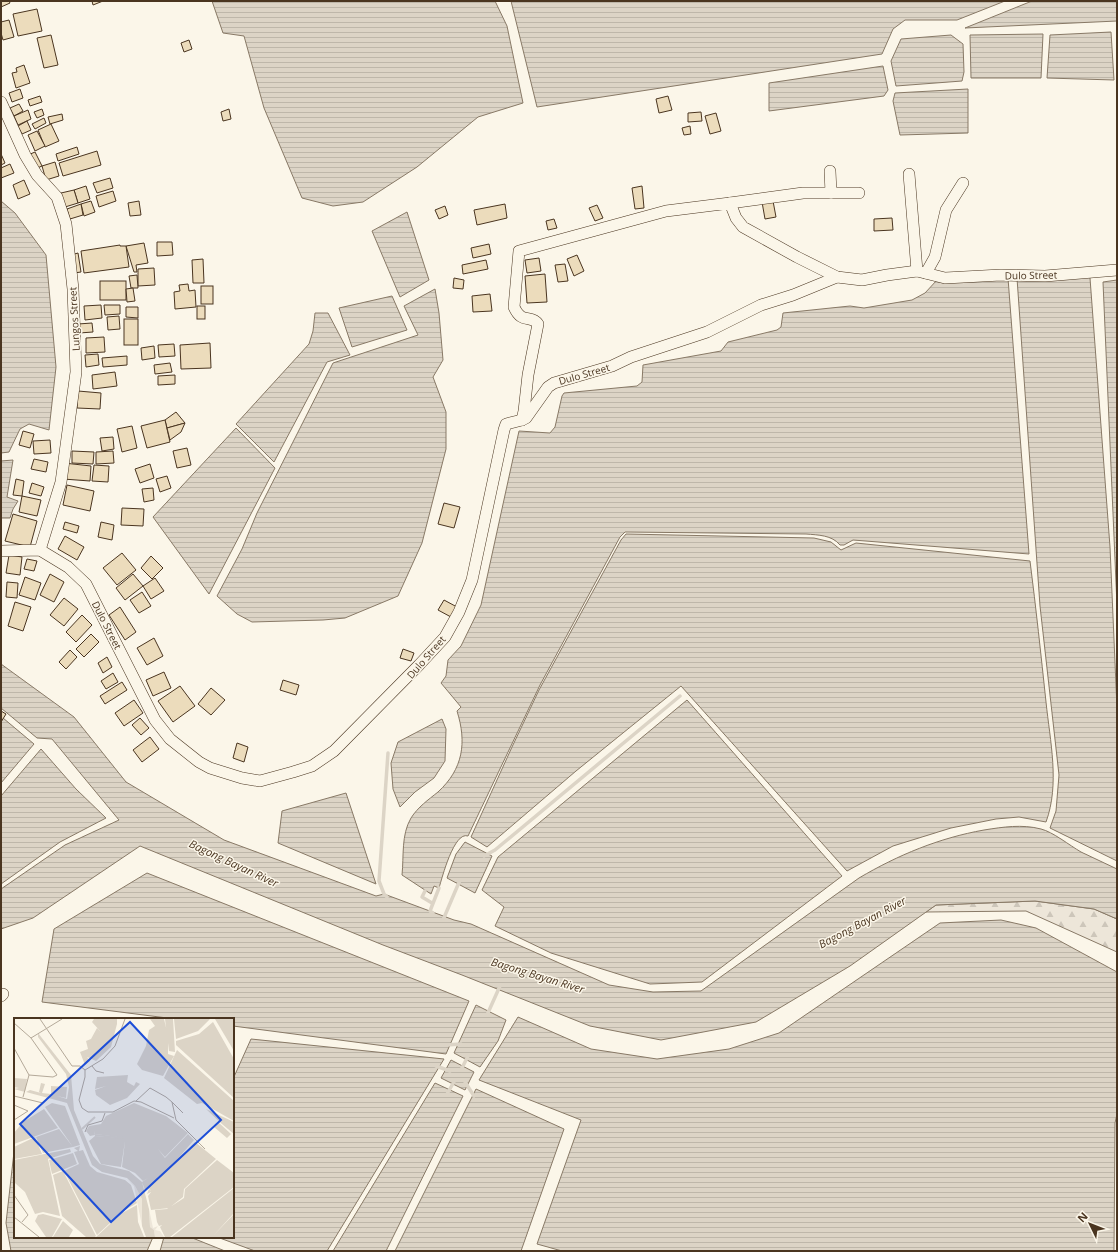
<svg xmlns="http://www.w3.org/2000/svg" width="1118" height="1252" viewBox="0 0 1118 1252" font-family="'Open Sans',sans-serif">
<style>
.forest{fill:url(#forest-firs);stroke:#887966}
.water{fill:url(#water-rules);stroke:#887966}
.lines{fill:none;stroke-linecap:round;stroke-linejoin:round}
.stream{stroke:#dcd4c6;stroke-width:3.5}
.building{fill:#ecdcbc;stroke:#4a3520}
.street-casing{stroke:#4a3520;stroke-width:12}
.street{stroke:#fbf6e9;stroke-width:11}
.labels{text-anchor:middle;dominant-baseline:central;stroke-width:3;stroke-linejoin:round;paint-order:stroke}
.street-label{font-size:10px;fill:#4a3520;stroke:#fbf6e9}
.water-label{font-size:11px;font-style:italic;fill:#4a3520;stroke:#fbf6e9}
.inset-river{fill:none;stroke:#dcd4c6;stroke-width:2}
.inset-road{fill:none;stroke:#b4a999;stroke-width:1}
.view{fill:#1d4ed8;fill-opacity:0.15;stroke:#1d4ed8;stroke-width:2}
.inset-edge{fill:none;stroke:#4a3520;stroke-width:2}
</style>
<defs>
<pattern id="forest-firs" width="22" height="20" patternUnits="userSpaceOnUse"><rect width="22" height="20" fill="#ede6d9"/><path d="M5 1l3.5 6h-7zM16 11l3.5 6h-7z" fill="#cdc6ba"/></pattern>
<pattern id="water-rules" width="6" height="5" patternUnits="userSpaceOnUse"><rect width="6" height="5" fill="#dcd4c6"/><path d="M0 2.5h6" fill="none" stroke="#beb7aa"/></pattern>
</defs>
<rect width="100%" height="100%" fill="#fbf6e9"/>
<!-- forest -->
<path class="forest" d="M1035 901 1094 909 1117 919V952L1026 911 926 912 936 905Z"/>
<!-- water -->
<g class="water">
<path d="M212 1H495L507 26 523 103 478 117 417 167 363 202 333 206 302 198 264 108 244 36 223 33Z"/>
<path d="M511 1H1005L957 20H905L893 29 882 54 537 107Z"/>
<path d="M1032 1H1117V21L965 28Z"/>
<path d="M1111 32 1114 80 1047 78 1050 35Z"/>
<path d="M1043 34 1041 78H971L970 35Z"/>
<path d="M951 35 963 44 964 72 962 81 896 86 891 61 901 39Z"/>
<path d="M883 66 888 90 884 96 769 111V83Z"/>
<path d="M968 89V133L900 135 893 101 895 93Z"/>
<path d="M1 201 15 213 46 255 56 367 49 430 29 424 20 429 9 452 1 453Z"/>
<path d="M407 212 429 280 400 297 372 231Z"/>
<path d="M1088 276 1090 278 1110 547 1117 709V861L1050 828 1056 811 1059 775 1040 606 1017 278Z"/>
<path d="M1008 278 1029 554 853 540 844 545H840C832 535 818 535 806 534L625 532 620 537 540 685 468 836C454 831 442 878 439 888L434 886 431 894 402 875C404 856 401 835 411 818 418 807 428 800 438 792 463 769 467 743 457 711L461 707 441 683 446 676 448 660 461 646 481 605 519 431 550 433 555 427 562 396 564 393 637 386 642 382 643 365 721 351 728 342 777 330 781 327 783 313 850 306 864 308 912 300 925 293 937 280Z"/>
<path d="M1117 280V606L1103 282Z"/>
<path d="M435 289 439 313 443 360 433 377 446 412V449L422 543 398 596 345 618 323 620 252 622 237 614 217 596 242 549 257 513 333 363 418 335 404 306Z"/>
<path d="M392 296 407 330 352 347 339 308Z"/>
<path d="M315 313H328L350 355 327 362 274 462 236 424 309 344 313 331Z"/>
<path d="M236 428 275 468 209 594 153 517Z"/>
<path d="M13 460 7 497 18 501 13 509 10 518H1V461Z"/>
<path d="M626 534 814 538 831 542 841 550 856 543 1030 561C1036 608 1041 655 1046 702 1050 741 1060 784 1046 822L1019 817 996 819 951 828 893 846 847 871 681 686 576 771 487 847 471 837 512 747 539 690 621 540Z"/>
<path d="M1 664 74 717 126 782 224 840 376 896 384 894 454 920 471 924 609 985 653 992 701 991 859 878C898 855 939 838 984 830 1003 827 1022 824 1041 829 1053 832 1069 845 1081 852 1093 858 1105 863 1117 869V919L1094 909 1035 901 936 905 850 966 756 1022 661 1040 590 1026 462 975 383 945 140 846 33 918 1 929V889L65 845 119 820 52 739 37 738 1 708Z"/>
<path d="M687 700 842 876 702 982 650 984 551 953 495 926 504 907 482 890 498 857Z"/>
<path d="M3 718 34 744 1 783V722Z"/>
<path d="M442 719 446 729 445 761 434 778 415 792 400 807 393 789 391 763 398 742Z"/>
<path d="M41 749 76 789 106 818 60 842 1 884V796Z"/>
<path d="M346 793 376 884 278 843 282 811Z"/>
<path d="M465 842 492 856 475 893 447 878 456 854Z"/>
<path d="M147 873 469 1001 446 1054 233 1026V1019H175L42 1002 54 929Z"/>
<path d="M1001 920 1036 928 1117 972V1114L1115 1123 1114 1251H562L537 1244 581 1120 479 1080 518 1017 591 1049 657 1059 729 1049 779 1033 940 923Z"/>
<path d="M476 1005 506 1020 498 1041 480 1067 454 1053Z"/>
<path d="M251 1039 444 1059 327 1251H255L217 1237H233V1079Z"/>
<path d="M451 1060 474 1072 465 1090 441 1078Z"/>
<path d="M435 1083 463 1096 386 1251H333Z"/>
<path d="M476 1089 564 1129 521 1251H395Z"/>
<path d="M15 1143V1237H153L147 1251H11L6 1223Z"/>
<path d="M164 1237H190L225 1251H160Z"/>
</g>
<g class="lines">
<!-- stream -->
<g class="stream">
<path d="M484 856 495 850 680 696"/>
<path d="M425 891 422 897 432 903"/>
<path d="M387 897 384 894 379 881 388 753"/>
<path d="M433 913 430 911 439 888"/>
<path d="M443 920 460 880"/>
<path d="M487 1015 500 986"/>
<path d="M446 1045 461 1044"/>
<path d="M436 1066 450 1071"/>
<path d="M461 1070 468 1056"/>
<path d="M465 1082 474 1096"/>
<path d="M447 1094 455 1080"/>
</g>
</g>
<!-- building -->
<g class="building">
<path d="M1 1H9L10 3 1 7Z"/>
<path d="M92 1H103L93 5Z"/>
<path d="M37 9 42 31 18 36 13 14Z"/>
<path d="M9 20 14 37 3 40 1 33V22Z"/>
<path d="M51 35 58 65 44 68 37 38Z"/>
<path d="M189 40 192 49 184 52 181 43Z"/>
<path d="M24 65 30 83 16 88 12 73 17 72 16 68Z"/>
<path d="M20 89 23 98 12 102 9 93Z"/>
<path d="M40 96 42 102 30 106 28 100Z"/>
<path d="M668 96 672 110 659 113 656 99Z"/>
<path d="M19 104 23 111 14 116 10 108Z"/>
<path d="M42 109 44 115 37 118 34 112Z"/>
<path d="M229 109 231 119 223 121 221 112Z"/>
<path d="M28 110 31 119 18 125 14 116Z"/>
<path d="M701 112 702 121 688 122V113Z"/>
<path d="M716 113 721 131 710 134 705 116Z"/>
<path d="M62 114 63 120 50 124 48 117Z"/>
<path d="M44 118 46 123 35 129 32 124Z"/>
<path d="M27 121 31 130 22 134 18 126Z"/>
<path d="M51 124 59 141 45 147 38 130Z"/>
<path d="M690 126 691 134 684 135 682 128Z"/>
<path d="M37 131 45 146 35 151 28 135Z"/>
<path d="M77 147 79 154 58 161 56 154Z"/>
<path d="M97 151 101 165 63 176 59 163Z"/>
<path d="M35 152 42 166 35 169 28 155Z"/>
<path d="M1 154 5 163 1 165Z"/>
<path d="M55 162 59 176 46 180 42 166Z"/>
<path d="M10 164 14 173 1 178V168Z"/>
<path d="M110 178 113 188 97 193 93 183Z"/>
<path d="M24 180 30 194 18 199 13 185Z"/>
<path d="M86 186 90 199 78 203 74 190Z"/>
<path d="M642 186 644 208 635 209 632 188Z"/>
<path d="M74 190 78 203 65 207 61 193Z"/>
<path d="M113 191 116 201 99 207 96 196Z"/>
<path d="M91 201 95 212 84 216 81 204Z"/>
<path d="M139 201 141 215 130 216 128 203Z"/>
<path d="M773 201 776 217 765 219 762 202Z"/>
<path d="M81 204 83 215 70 219 67 209Z"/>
<path d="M505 204 507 218 477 225 474 210Z"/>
<path d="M597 205 603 218 595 221 589 208Z"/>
<path d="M445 206 448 215 439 219 435 210Z"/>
<path d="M892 218 893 230 874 231V219Z"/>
<path d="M554 219 557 228 548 230 546 221Z"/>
<path d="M157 242H172L173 255 157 256Z"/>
<path d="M144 243 148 263 136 265 137 272H134L126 246Z"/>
<path d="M489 244 491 254 473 258 471 248Z"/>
<path d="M120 245V246H126L129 267 84 273 81 251Z"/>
<path d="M78 253 81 272 74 273 71 255Z"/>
<path d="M577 255 584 271 574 276 567 259Z"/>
<path d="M539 258 541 271 527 273 525 260Z"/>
<path d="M203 259 204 283H193L192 260Z"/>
<path d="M486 260 488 269 463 274 462 265Z"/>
<path d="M565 264 568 281 558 282 555 265Z"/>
<path d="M154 268 155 285 138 286V269Z"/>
<path d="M545 274 547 302 527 303 525 276Z"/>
<path d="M137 275 138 288H131L129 276Z"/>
<path d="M454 278 464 280 463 289 453 288Z"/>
<rect x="100" y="281" width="26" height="19"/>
<path d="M188 284 189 291 195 290 196 307 175 309 174 292 180 291 179 285Z"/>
<rect x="201" y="286" width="12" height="18"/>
<path d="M133 288 135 301 127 302 126 289Z"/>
<path d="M490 294 492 311 473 312 472 296Z"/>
<path d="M101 305 102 318 85 320 84 306Z"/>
<path d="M104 305H120V314L105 315Z"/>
<rect x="197" y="306" width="8" height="13"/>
<path d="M126 307H138V318L126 317Z"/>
<path d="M119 316 120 329 108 330 107 317Z"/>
<rect x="124" y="319" width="14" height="26"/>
<path d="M92 323 93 332 79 333 78 324Z"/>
<path d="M104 337 105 352 86 353V338Z"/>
<path d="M210 343 211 368 181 369 180 345Z"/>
<path d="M174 344 175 356 159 357 158 345Z"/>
<path d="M154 346 155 358 142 360 141 348Z"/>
<path d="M98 354 99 365 86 367 85 355Z"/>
<path d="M127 356V365L103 367 102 358Z"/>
<path d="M170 363 172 372 155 374 154 365Z"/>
<path d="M115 372 117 386 93 389 92 375Z"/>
<path d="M175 375V384L158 385V376Z"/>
<path d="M78 391 101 393 100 409 77 408Z"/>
<path d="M176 412 185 423 167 428 165 420Z"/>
<path d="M165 420 170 442 147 448 141 426Z"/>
<path d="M185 423 181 432 170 440 167 428Z"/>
<path d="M132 426 137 448 122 452 117 429Z"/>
<path d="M23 431 34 434 30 448 19 445Z"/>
<path d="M113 437 114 449 102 451 100 438Z"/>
<path d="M50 440 51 453 34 454 33 441Z"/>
<path d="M187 448 191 465 177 468 173 451Z"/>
<path d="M72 451 94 452 93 464 72 463Z"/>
<path d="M113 451 114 463 96 464V452Z"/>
<path d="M34 459 48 462 46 472 31 469Z"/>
<path d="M64 463 91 466 90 481 63 479Z"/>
<path d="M150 464 154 478 140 483 135 469Z"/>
<path d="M94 465 109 466 108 482 92 481Z"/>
<path d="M167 476 171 488 160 492 156 479Z"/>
<path d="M16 479 24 481 22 496 13 495Z"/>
<path d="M32 483 44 487 41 496 29 493Z"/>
<path d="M67 485 94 491 90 511 63 505Z"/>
<path d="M153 488 154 500 144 502 142 489Z"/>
<path d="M22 496 41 500 37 516 19 512Z"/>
<path d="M444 503 460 507 454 528 438 524Z"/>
<path d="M122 508 144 509 143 526 121 525Z"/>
<path d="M13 514 37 521 30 547 5 541Z"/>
<path d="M65 522 79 526 77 533 63 529Z"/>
<path d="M101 522 114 525 112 540 98 537Z"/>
<path d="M65 536 84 547 77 560 58 549Z"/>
<path d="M122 553 136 570 117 585 103 568Z"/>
<path d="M9 555 22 557 20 575 6 573Z"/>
<path d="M151 556 163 568 152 579 141 568Z"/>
<path d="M27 559 37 561 34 571 24 569Z"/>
<path d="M50 574 64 582 54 602 40 595Z"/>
<path d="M133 574 143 586 125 600 116 588Z"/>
<path d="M25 577 41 583 35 600 19 595Z"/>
<path d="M155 578 164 591 151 599 143 586Z"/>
<path d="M7 582 18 583 17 598 6 597Z"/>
<path d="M142 592 151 606 139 613 130 600Z"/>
<path d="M64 598 78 609 64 626 50 615Z"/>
<path d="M444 600 457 607 451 617 438 610Z"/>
<path d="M15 602 31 607 23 631 8 626Z"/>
<path d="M120 607 136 632 125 640 109 615Z"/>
<path d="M82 615 92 625 76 642 66 632Z"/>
<path d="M91 634 99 642 84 657 76 649Z"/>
<path d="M154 638 163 656 147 665 137 648Z"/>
<path d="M403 649 414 653 411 661 400 658Z"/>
<path d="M70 650 77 657 66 669 59 662Z"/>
<path d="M107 657 112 667 103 673 98 663Z"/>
<path d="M164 672 171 688 153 696 146 680Z"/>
<path d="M113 673 118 682 106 689 101 681Z"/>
<path d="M283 680 299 685 296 695 280 690Z"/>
<path d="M122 682 127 690 105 704 100 696Z"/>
<path d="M180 686 195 706 173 722 158 701Z"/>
<path d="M211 688 225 700 211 715 198 704Z"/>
<path d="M134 700 143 713 124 726 115 713Z"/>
<path d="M1 711 6 714 1 722Z"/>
<path d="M140 718 149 728 141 735 132 725Z"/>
<path d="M150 737 159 749 142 762 133 750Z"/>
<path d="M237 743 248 747 244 762 233 758Z"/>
</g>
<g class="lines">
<defs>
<g id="street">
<path d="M1 102 25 155 37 175 57 197 66 224 73 289 76 372 61 482 40 550"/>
<path d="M830 171 831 193"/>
<path d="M909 174 917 271"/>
<path d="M730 203 803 193H859"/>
<path d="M926 273 935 257 946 210 963 183"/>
<path d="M522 420 524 411 528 375 538 324C531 314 522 325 514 307L519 251 666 211 730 203 736 218 743 227 797 257 837 277 862 280 887 275 917 271 945 278 1001 275 1045 276 1117 270"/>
<path d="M1 551 40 550 68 567 86 584 155 720 170 739 199 762 210 768 242 778 260 781 293 772 312 766 334 751 419 665 445 637 459 612 472 580 504 430 506 424 522 420 526 418 548 387 554 383 612 366 631 357 707 332 761 305 793 295 837 277"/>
<path d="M1 996 3 994"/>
</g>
</defs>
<!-- street casing -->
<use href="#street" class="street-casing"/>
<!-- street -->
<use href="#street" class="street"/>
</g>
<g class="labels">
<!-- street labels -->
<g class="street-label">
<text transform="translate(1031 275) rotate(-1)">Dulo Street</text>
<text transform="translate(74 319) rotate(-93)">Lungos Street</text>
<text transform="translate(584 374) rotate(-16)">Dulo Street</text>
<text transform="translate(107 625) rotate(63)">Dulo Street</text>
<text transform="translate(426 657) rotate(-49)">Dulo Street</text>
</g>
<!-- water labels -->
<g class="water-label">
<text transform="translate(234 863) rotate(25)">Bagong Bayan River</text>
<text transform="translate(862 922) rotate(-28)">Bagong Bayan River</text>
<text transform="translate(538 975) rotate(17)">Bagong Bayan River</text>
</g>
</g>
<!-- overview -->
<g transform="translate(14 1018)">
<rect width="220" height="220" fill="#fbf6e9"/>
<path d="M111 160 121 168 128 181V208L120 168ZM135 191 139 210 144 208 141 212 146 213 150 219H141L140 212 136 209Z" fill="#ede6d9"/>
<path d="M80 1H103V6L97 29 82 43 73 39 76 43 71 47 66 34 74 31 72 23 77 21 83 10 87 14 78 4ZM136 1H150L154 18V36L160 38 149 58 128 52 123 46 132 28 135 12 141 8ZM151 1H159L161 34 155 33ZM160 1H196L184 13 162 21ZM201 1H220V33ZM199 4 220 41V80L162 27V23L185 16ZM24 15 57 57 60 92 79 138 86 146 115 153 128 164 134 160 129 163 121 155 108 149 111 123 107 149 87 146 75 123 81 118 111 120 81 116 80 113 76 114 80 113 81 117 76 118 72 113 75 108 87 106 92 98 120 85 152 98 174 115 151 139 144 131 151 140 147 144 174 116 180 122 161 144 181 124 202 141 170 171 169 179 155 190 137 192 134 178 137 174 133 176 135 171 137 173 135 170 131 172 128 164 135 191 136 209 140 212 141 219H132L128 208V181L121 168 113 160 88 154 78 147 53 85 12 74 16 72 27 75 25 74 27 65 31 66 28 75 37 76V68L53 69 52 80 43 78 53 81 55 69 52 56 24 19ZM163 32 220 83V103L188 85 183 86 150 60ZM114 57 113 64 120 68 122 64 126 66 113 80 96 87 82 77 81 72 92 68 81 71 83 59ZM0 60 13 61 11 74 0 71 5 70 0 69ZM38 85 51 88 66 127 59 129 31 89ZM30 91 44 110 0 126V115L9 104ZM192 91 220 104V116L208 106ZM204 104 217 116 213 120 200 109ZM45 111 59 129 29 135 22 119ZM21 119 28 136 0 141V129ZM66 128 65 133 69 132 76 148 83 154 111 162 117 167 123 185 108 194 83 217 50 153 65 146 60 134 64 133 60 130ZM56 131 57 134 34 141 46 198 29 194 21 196 11 174 1 165 0 142ZM59 135 63 146 38 156 35 142ZM203 142 220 155V169L156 219H151L146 209 148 207 145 208 143 204 141 192 153 191 170 180 171 171ZM49 153 82 218 81 219H72L48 198 39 157ZM220 170V195L199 218 220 196V219H158ZM123 187 124 204 130 219H82L108 195ZM29 196 48 201 38 219H32L21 203 24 197ZM49 203 59 212 55 219H39Z" fill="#dcd4c6"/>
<path class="inset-river" d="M68 111 81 99M81 117 110 120"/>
<path class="inset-road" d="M0 1V5L17 20 43 57 39 59 15 57M26 1 58 48H66L71 52M17 20 48 1M0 30 15 57 9 79M78 48 82 53 90 55M71 52V59L65 82 68 90 74 94H99L120 83 127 84 160 100M71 52 89 41 101 28 111 1M0 78 29 85M122 83 136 70 152 79 158 84 162 102 191 131M158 84 169 95M0 87 14 93 0 102M71 114 74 107 88 103 91 95M0 177 14 197 8 204M0 199 25 219"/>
<path class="view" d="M116 4 207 102 97 204 6 106Z"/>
<rect width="220" height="220" class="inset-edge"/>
</g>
<!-- border -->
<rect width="1118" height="1252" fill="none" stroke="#4a3520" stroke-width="4"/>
<!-- north arrow -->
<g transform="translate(1090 1224) rotate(313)" stroke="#fbf6e9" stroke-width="3" paint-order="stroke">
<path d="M0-3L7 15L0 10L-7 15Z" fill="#4a3520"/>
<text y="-6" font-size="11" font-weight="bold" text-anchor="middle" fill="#4a3520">N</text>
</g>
</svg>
